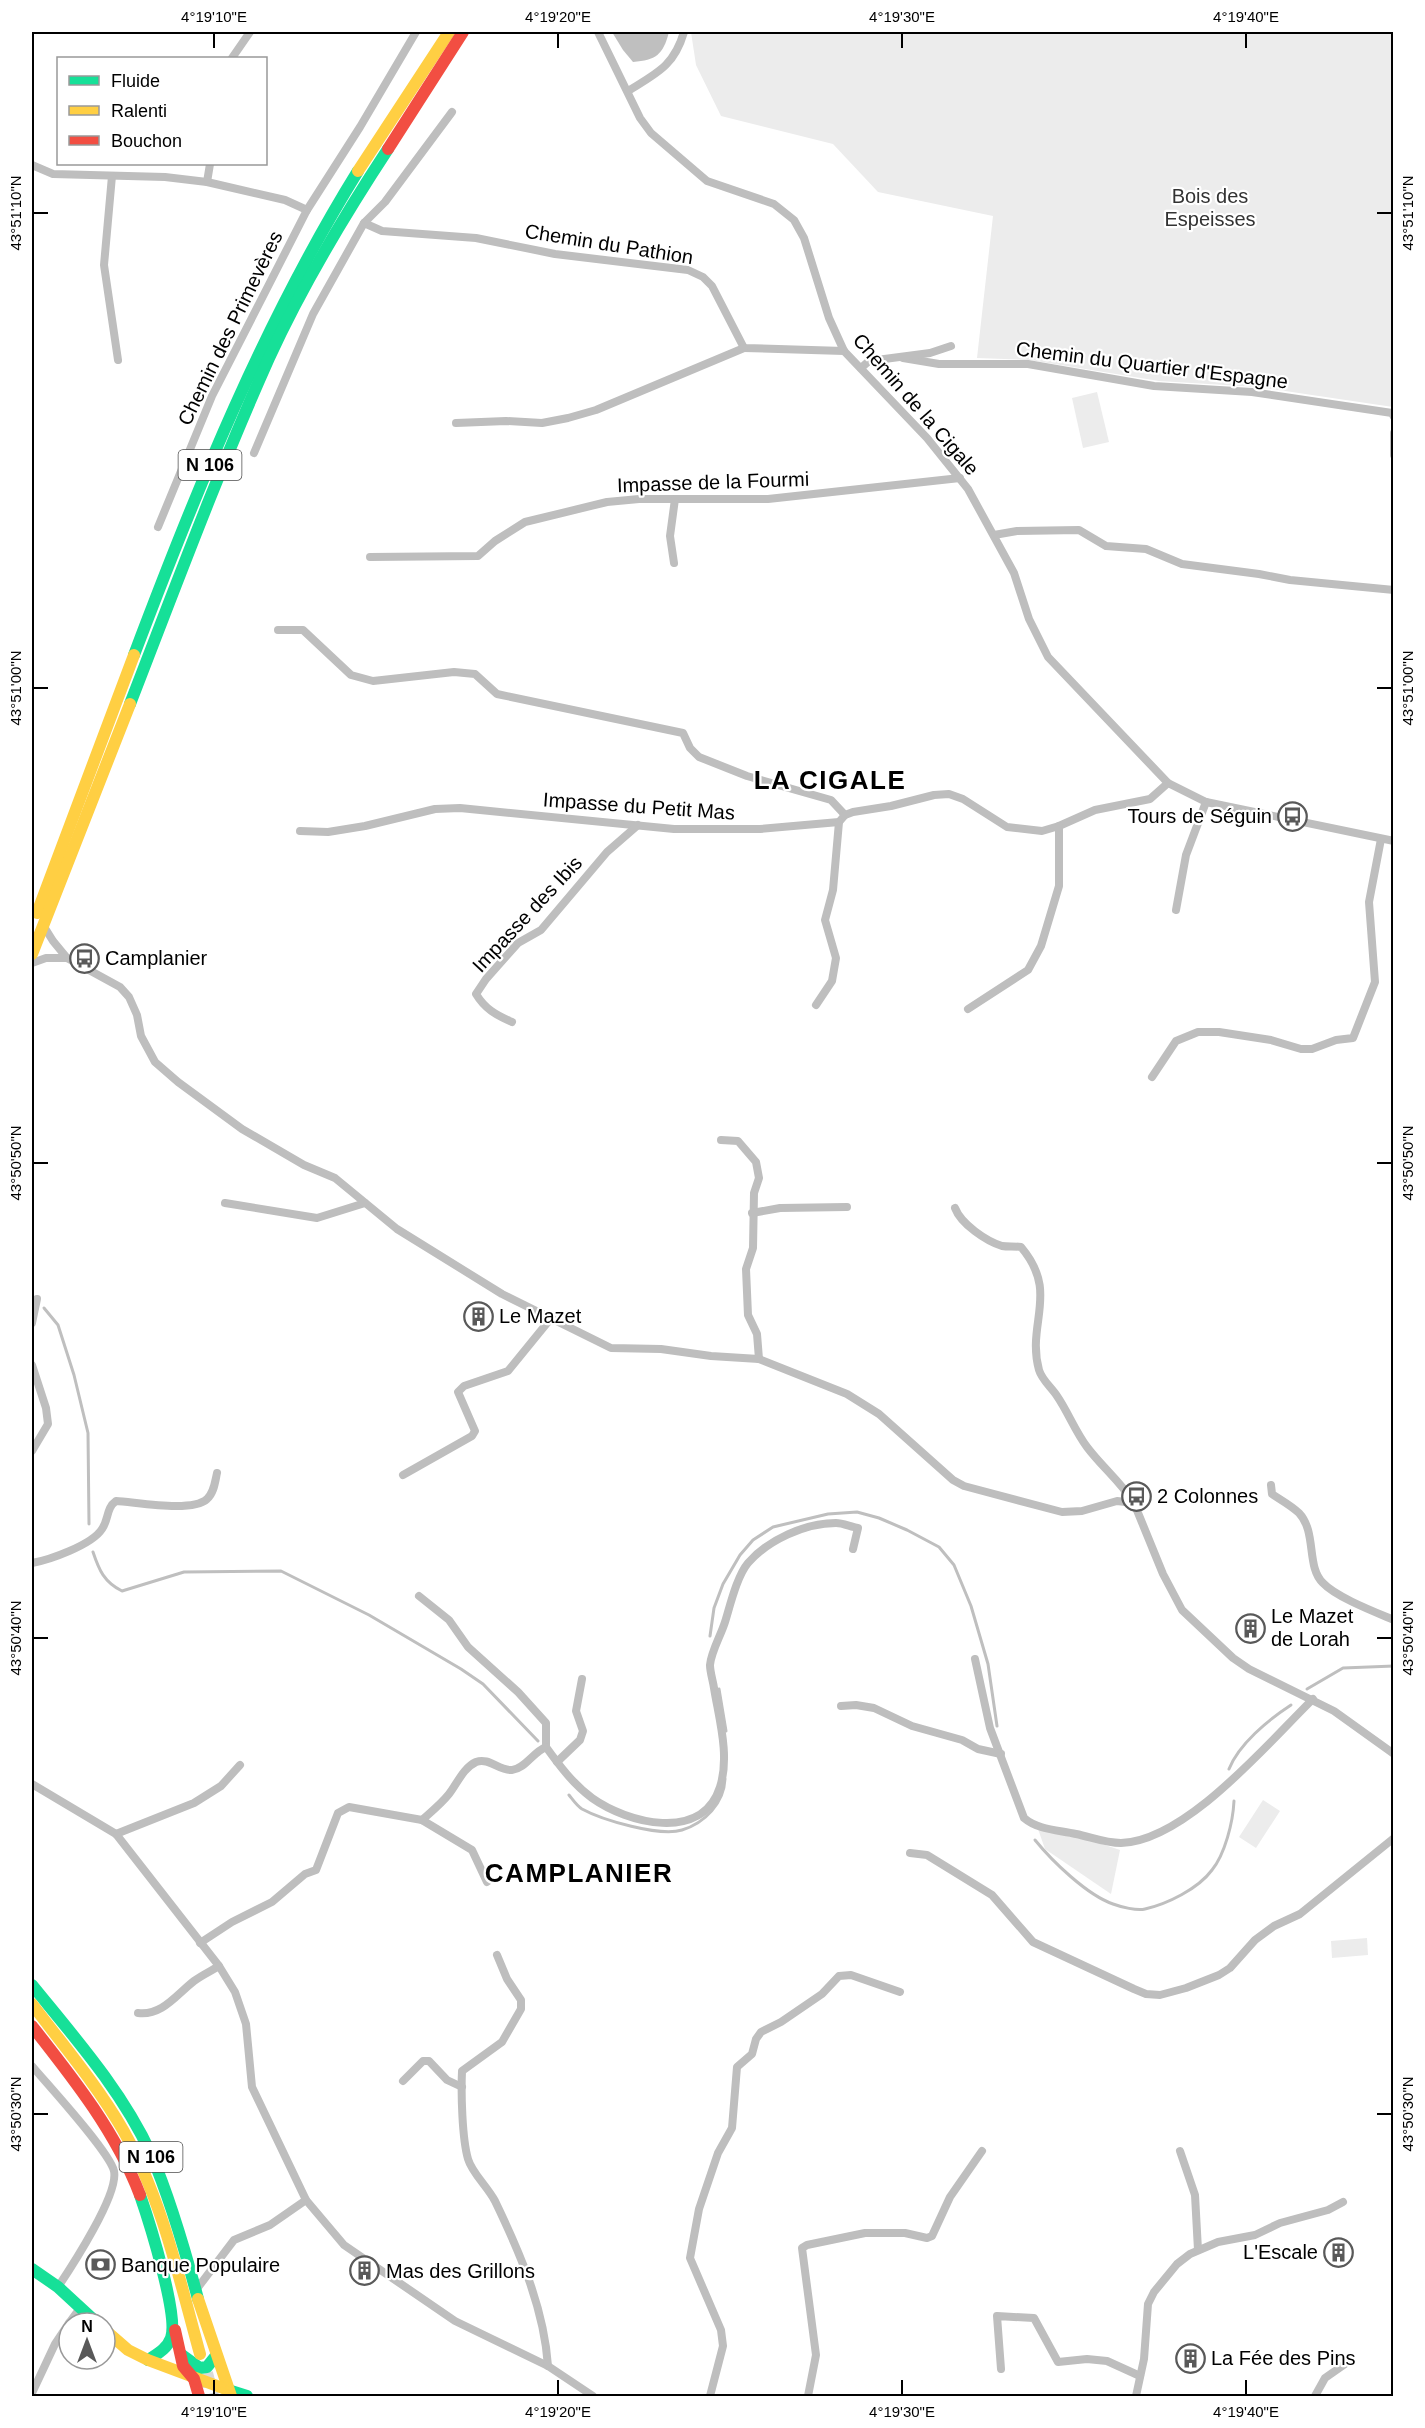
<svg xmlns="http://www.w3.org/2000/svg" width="1425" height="2428" viewBox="0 0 1425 2428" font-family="Arial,sans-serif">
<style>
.green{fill:#ececec}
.water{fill:#bfbfbf}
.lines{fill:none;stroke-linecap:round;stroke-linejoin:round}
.stream{stroke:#bfbfbf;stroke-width:3}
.primary-tunnel{stroke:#d9d9d9;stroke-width:14;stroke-dasharray:14 7;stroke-linecap:butt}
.street{stroke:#bebebe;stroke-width:8}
.fast{stroke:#16e098;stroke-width:12}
.slow{stroke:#ffcf43;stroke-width:12}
.jam{stroke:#f24e42;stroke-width:12}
.ticks{fill:none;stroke:#000;stroke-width:2}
.labels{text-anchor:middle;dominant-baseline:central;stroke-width:4.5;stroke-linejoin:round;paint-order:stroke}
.shield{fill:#fff;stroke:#4c4c4c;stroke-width:1.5}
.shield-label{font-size:18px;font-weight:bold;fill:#000}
.park-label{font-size:20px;fill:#333;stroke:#fff}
.street-label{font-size:20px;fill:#000;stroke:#fff}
.poi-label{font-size:20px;fill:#000;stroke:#fff;text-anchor:start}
.district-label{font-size:26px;font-weight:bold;letter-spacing:1.5px;fill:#000;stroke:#fff}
.neatline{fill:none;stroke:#000;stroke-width:2}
.ticks-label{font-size:15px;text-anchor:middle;fill:#000}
</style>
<rect width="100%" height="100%" fill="#fff"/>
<!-- green -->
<g class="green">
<path d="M691 32H1393V407L1258 387 1159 381 1030 360 977 358 993 216 878 192 833 144 721 116 696 65Z"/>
<path d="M1097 392 1109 442 1083 448 1072 398Z"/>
<path d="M1263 1800 1280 1811 1256 1848 1239 1837Z"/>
<path d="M1038 1829 1084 1838 1120 1850 1111 1894 1045 1849Z"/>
<path d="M1367 1938 1368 1955 1332 1958 1331 1941Z"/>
</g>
<!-- water -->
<path class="water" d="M612 32H669C663 55 656 60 633 62L623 50Z"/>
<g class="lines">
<!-- stream -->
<g class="stream">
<path d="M44 1308 58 1325 74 1375 88 1433 89 1524"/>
<path d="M93 1552C99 1570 104 1582 122 1591L184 1572 281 1571 369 1615 461 1669 483 1684 538 1741"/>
<path d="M710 1636 714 1608 723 1584 740 1555 753 1540 773 1527 828 1514 857 1512 879 1518 907 1530 939 1547 954 1565 971 1606 988 1664 997 1726"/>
<path d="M719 1689 726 1731"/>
<path d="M1307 1689 1343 1668 1394 1666"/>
<path d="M1229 1769C1239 1744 1268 1720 1291 1705"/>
<path d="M569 1795C573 1800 577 1806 582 1809 602 1820 660 1837 682 1830 705 1823 724 1803 725 1779"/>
<path d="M1035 1840C1052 1861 1087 1895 1113 1904 1121 1907 1137 1911 1145 1909 1167 1904 1198 1889 1212 1870 1225 1854 1233 1822 1234 1801"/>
</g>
<!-- primary-tunnel -->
<path class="primary-tunnel" d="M206 2373 212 2396"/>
<!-- street -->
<g class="street">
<path d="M598 32 640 118 651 133 707 181 774 204 794 220 804 238 829 318 844 351 927 438 968 489 1014 573 1029 619 1048 657 1168 783 1206 802 1394 841"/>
<path d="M232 58 250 32"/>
<path d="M628 91C657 73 674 66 684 32"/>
<path d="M32 165 53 174 165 177 207 182 285 200 307 210"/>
<path d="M112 176 104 265 118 360"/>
<path d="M207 182 210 164"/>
<path d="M364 223 382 231 476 238 555 254 688 270 703 277 712 286 744 348 844 351"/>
<path d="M903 358 939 364H1028L1154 386 1252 392 1392 413 1394 417"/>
<path d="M861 368 869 361 930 353 951 346"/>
<path d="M456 423 506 421 542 423 568 418 596 410 744 348"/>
<path d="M1394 433V455"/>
<path d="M254 453 313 314 364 223 385 202 452 112"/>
<path d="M158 527 212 396 307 210 360 127 416 32"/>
<path d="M994 535 1017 531 1079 530 1106 546 1146 549 1182 564 1259 574 1290 580 1394 590"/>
<path d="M370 557 478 556 495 541 525 522 607 502 639 499H768L960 478"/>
<path d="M674 563 670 536 675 499"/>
<path d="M278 630H303L351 675 373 681 454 672 475 674 497 694 683 733 690 748 699 757 747 776 831 800 845 815"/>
<path d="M300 831 328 832 365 826 435 809 460 808 674 829H760L839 822 845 815 853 812 891 806 934 795 949 794 963 799 1007 827 1042 831 1059 826 1095 810 1150 799 1168 783"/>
<path d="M1176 910 1186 855 1206 802"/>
<path d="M43 925 53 941 67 958 120 987 129 997 137 1015 141 1036 155 1062 178 1082 242 1129 304 1165 335 1178 397 1229 502 1294 611 1348 661 1349 711 1356 759 1359 847 1394 879 1414 953 1480 964 1486 1062 1512 1082 1511 1117 1501 1134 1503 1163 1574 1182 1610 1233 1658 1249 1669 1334 1711 1394 1754"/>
<path d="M32 963 46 958H67"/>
<path d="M816 1005 832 981 836 958 825 920 833 890 839 822"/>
<path d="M968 1009 1028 970 1041 946 1059 886V826"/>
<path d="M512 1022C496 1015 485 1009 476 994L486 979 518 943 541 930 607 852 638 825"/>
<path d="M1152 1077 1176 1041 1198 1032H1219L1271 1040 1301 1049H1312L1336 1040 1353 1038 1375 982 1369 902 1381 839"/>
<path d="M721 1140 738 1141 756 1162 759 1178 754 1193 753 1248 746 1269 748 1315 757 1334 759 1359"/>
<path d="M225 1203 317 1218 365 1203"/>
<path d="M955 1208C961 1224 986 1241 1002 1246 1008 1247 1014 1246 1021 1247 1060 1293 1026 1323 1039 1370 1042 1380 1051 1387 1057 1396 1068 1412 1075 1431 1087 1447 1102 1467 1121 1482 1134 1503"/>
<path d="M752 1213 780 1208 847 1207"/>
<path d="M32 1323 37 1299"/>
<path d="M32 1365 46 1408 48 1424 32 1451"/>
<path d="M403 1475 472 1436 475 1431 458 1392 464 1386 508 1371 552 1317"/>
<path d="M1271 1485 1272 1494C1281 1500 1292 1506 1299 1513 1317 1532 1306 1567 1323 1583 1336 1597 1375 1612 1394 1620"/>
<path d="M32 1563C49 1560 92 1545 102 1529 109 1519 106 1508 116 1501 136 1502 192 1513 207 1499 214 1493 215 1482 217 1473"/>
<path d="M419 1596 449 1620 468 1647 518 1692 546 1723V1747"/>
<path d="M975 1659 990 1728 1024 1818C1038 1830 1058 1830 1076 1834 1091 1837 1105 1843 1121 1843 1186 1841 1268 1743 1313 1699"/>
<path d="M841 1706 856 1705 874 1708 912 1726 962 1740 978 1749 1001 1754"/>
<path d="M557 1762 580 1740 583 1731 576 1711 582 1679"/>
<path d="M32 1784 116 1834 219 1966 235 1992 246 2024 252 2087 306 2200 344 2245 455 2321 548 2366 593 2396"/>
<path d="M422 1820C431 1812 441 1804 449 1794 457 1784 463 1768 476 1762 489 1757 499 1771 512 1770 525 1769 533 1752 546 1747 559 1765 573 1784 592 1798 627 1823 702 1843 720 1787 730 1756 719 1719 714 1688 713 1681 710 1672 710 1665 711 1652 721 1635 725 1622 730 1606 737 1576 748 1563 768 1540 805 1523 836 1523 843 1523 851 1527 858 1528L853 1549"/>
<path d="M116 1834 194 1803 221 1786 240 1765"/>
<path d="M910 1853 927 1855 992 1895 1033 1942 1134 1989 1146 1994 1160 1995 1186 1988 1219 1975 1230 1968 1255 1940 1274 1926 1300 1914 1394 1838"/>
<path d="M200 1943 232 1922 272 1902 305 1874 316 1870 338 1813 349 1807 422 1820 472 1850 487 1882"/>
<path d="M497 1955 507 1979 521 2000V2009L502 2042 462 2071C461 2093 462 2138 468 2159 472 2173 487 2186 495 2201 520 2253 544 2308 548 2366"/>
<path d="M138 2013C162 2016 176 1995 194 1981 202 1975 211 1971 219 1966"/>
<path d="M32 2066C48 2085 109 2151 114 2171 119 2194 72 2266 58 2287"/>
<path d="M403 2081 423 2061H429L447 2080 462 2087"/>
<path d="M1180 2151 1195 2195 1198 2250"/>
<path d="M196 2290 234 2240 270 2225 306 2200"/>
<path d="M69 2323 80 2308"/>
<path d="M1001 2369 997 2316 1034 2318 1058 2362 1087 2359 1107 2361 1140 2376"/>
<path d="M32 2393 55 2344 69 2323"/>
<path d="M710 2396 723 2346 721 2330 690 2258 699 2209 718 2153 732 2128 737 2067 752 2054 756 2039 761 2032 781 2022 822 1994 839 1976 851 1975 900 1992"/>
<path d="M808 2396 816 2355 802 2248 807 2245 865 2233H905L927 2238 932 2236 950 2197 982 2151"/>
<path d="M1136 2396 1144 2359 1148 2304 1154 2292 1177 2264 1190 2254 1218 2242 1255 2235 1280 2223 1328 2210 1343 2202"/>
<path d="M1315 2396 1325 2378 1345 2364"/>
</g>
<!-- fast -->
<g class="fast">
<path d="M134 655C197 488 264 323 358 171"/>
<path d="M130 704C175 588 218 472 269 358 302 286 344 216 388 149"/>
<path d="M32 1985C75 2038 122 2091 151 2154 171 2201 185 2250 198 2299"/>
<path d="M140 2195C149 2221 179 2316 171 2338 167 2349 157 2354 148 2360"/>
<path d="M32 2269 58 2287 97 2323"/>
<path d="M182 2355 200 2368 207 2367 215 2357"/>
<path d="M228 2390 247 2396"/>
</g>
<!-- slow -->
<g class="slow">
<path d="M358 171 449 32"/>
<path d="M37 913 134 655"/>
<path d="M32 954 130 704"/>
<path d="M32 2004C63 2045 97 2085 123 2130 162 2199 179 2278 200 2354"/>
<path d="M198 2299 231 2396"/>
<path d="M105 2330 128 2350 148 2360 228 2390"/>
</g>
<!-- jam -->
<g class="jam">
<path d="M388 149 463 32"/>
<path d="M32 2026C73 2078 116 2132 140 2195"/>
<path d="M175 2330 183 2366 194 2379 199 2396"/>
</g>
</g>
<!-- ticks -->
<path class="ticks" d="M214 33V48M558 33V48M902 33V48M1246 33V48M33 213H48M1377 213H1392M33 688H48M1377 688H1392M33 1163H48M1377 1163H1392M33 1638H48M1377 1638H1392M33 2114H48M1377 2114H1392M214 2380V2395M558 2380V2395M902 2380V2395M1246 2380V2395"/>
<!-- icons -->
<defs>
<symbol id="bus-ring" viewBox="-11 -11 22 22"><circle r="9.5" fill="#fff" stroke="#595959" stroke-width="1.5"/><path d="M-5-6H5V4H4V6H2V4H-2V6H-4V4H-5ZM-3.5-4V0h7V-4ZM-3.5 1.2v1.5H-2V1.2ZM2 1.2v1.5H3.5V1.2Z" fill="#595959"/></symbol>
<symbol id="building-ring" viewBox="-11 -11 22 22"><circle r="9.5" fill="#fff" stroke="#595959" stroke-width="1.5"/><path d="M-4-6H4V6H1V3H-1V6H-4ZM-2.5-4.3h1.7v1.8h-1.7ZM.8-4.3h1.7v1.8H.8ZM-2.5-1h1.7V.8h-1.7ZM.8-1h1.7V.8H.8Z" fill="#595959"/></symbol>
<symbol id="bank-ring" viewBox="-11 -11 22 22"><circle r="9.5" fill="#fff" stroke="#595959" stroke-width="1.5"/><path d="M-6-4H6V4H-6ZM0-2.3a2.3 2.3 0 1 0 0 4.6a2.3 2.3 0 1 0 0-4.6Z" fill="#595959"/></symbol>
</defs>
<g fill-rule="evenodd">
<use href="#bus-ring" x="1276" y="800" width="33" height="33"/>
<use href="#bus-ring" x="68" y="942" width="33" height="33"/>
<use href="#building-ring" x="462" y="1300" width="33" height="33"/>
<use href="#bus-ring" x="1120" y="1480" width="33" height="33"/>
<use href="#building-ring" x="1234" y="1612" width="33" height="33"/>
<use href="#building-ring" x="1322" y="2236" width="33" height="33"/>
<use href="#bank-ring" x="84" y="2248" width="33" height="33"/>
<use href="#building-ring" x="348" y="2254" width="33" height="33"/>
<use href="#building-ring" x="1174" y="2342" width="33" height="33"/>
</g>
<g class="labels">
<!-- shield labels -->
<g class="shield">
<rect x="178.5" y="450" width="63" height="30" rx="4.5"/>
<rect x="119.5" y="2142" width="63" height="30" rx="4.5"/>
</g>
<g class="shield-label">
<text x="210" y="465">N 106</text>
<text x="151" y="2157">N 106</text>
</g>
<!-- park labels -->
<g class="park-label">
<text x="1210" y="196">Bois des<tspan x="1210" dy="23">Espeisses</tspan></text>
</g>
<!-- street labels -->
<g class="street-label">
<text transform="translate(609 244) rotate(9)">Chemin du Pathion</text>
<text transform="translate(230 328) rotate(-64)">Chemin des Primevères</text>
<text transform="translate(1152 365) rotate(7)">Chemin du Quartier d'Espagne</text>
<text transform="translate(916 404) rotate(49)">Chemin de la Cigale</text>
<text transform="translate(713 482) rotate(-2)">Impasse de la Fourmi</text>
<text transform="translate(639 806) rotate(4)">Impasse du Petit Mas</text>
<text transform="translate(527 914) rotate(-47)">Impasse des Ibis</text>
</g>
<!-- poi labels -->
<g class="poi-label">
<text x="1272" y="816" text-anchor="end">Tours de Séguin</text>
<text x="105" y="958">Camplanier</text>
<text x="499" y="1316">Le Mazet</text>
<text x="1157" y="1496">2 Colonnes</text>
<text x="1271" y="1616">Le Mazet<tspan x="1271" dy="23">de Lorah</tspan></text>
<text x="1318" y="2252" text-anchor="end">L'Escale</text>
<text x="121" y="2265">Banque Populaire</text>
<text x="386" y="2271">Mas des Grillons</text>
<text x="1211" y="2358">La Fée des Pins</text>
</g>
<!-- district labels -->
<g class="district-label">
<text x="830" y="780">LA CIGALE</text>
<text x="579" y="1873">CAMPLANIER</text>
</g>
</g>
<!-- border -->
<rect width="1425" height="2428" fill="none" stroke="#ffffff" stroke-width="66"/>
<!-- legend -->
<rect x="57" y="57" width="210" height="108" fill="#ffffff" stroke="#999999" stroke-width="1.5"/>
<rect x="69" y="76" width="30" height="9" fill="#16e098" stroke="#999999" stroke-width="1.5"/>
<text x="111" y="87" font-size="18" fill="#000000">Fluide</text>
<rect x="69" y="106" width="30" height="9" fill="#ffcf43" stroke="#999999" stroke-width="1.5"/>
<text x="111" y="117" font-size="18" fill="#000000">Ralenti</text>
<rect x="69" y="136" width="30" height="9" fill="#f24e42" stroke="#999999" stroke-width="1.5"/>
<text x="111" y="147" font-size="18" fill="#000000">Bouchon</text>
<!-- north arrow -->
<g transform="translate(87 2341)"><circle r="28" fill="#ffffff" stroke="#999999" stroke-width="1.5"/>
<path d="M0-4.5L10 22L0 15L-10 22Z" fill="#595959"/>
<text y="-9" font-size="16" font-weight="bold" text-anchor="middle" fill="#000000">N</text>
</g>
<rect x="33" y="33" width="1359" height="2362" class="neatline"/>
<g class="ticks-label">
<text x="214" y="22">4°19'10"E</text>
<text x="558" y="22">4°19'20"E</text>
<text x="902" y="22">4°19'30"E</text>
<text x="1246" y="22">4°19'40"E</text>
<text transform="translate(16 213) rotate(-90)" y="5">43°51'10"N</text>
<text transform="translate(1408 213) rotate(-90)" y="5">43°51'10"N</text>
<text transform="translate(16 688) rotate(-90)" y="5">43°51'00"N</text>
<text transform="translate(1408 688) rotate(-90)" y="5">43°51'00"N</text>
<text transform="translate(16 1163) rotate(-90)" y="5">43°50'50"N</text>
<text transform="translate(1408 1163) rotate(-90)" y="5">43°50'50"N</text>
<text transform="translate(16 1638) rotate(-90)" y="5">43°50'40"N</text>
<text transform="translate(1408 1638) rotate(-90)" y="5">43°50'40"N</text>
<text transform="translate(16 2114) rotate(-90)" y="5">43°50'30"N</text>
<text transform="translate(1408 2114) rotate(-90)" y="5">43°50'30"N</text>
<text x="214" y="2417">4°19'10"E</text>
<text x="558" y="2417">4°19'20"E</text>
<text x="902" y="2417">4°19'30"E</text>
<text x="1246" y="2417">4°19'40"E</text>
</g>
</svg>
